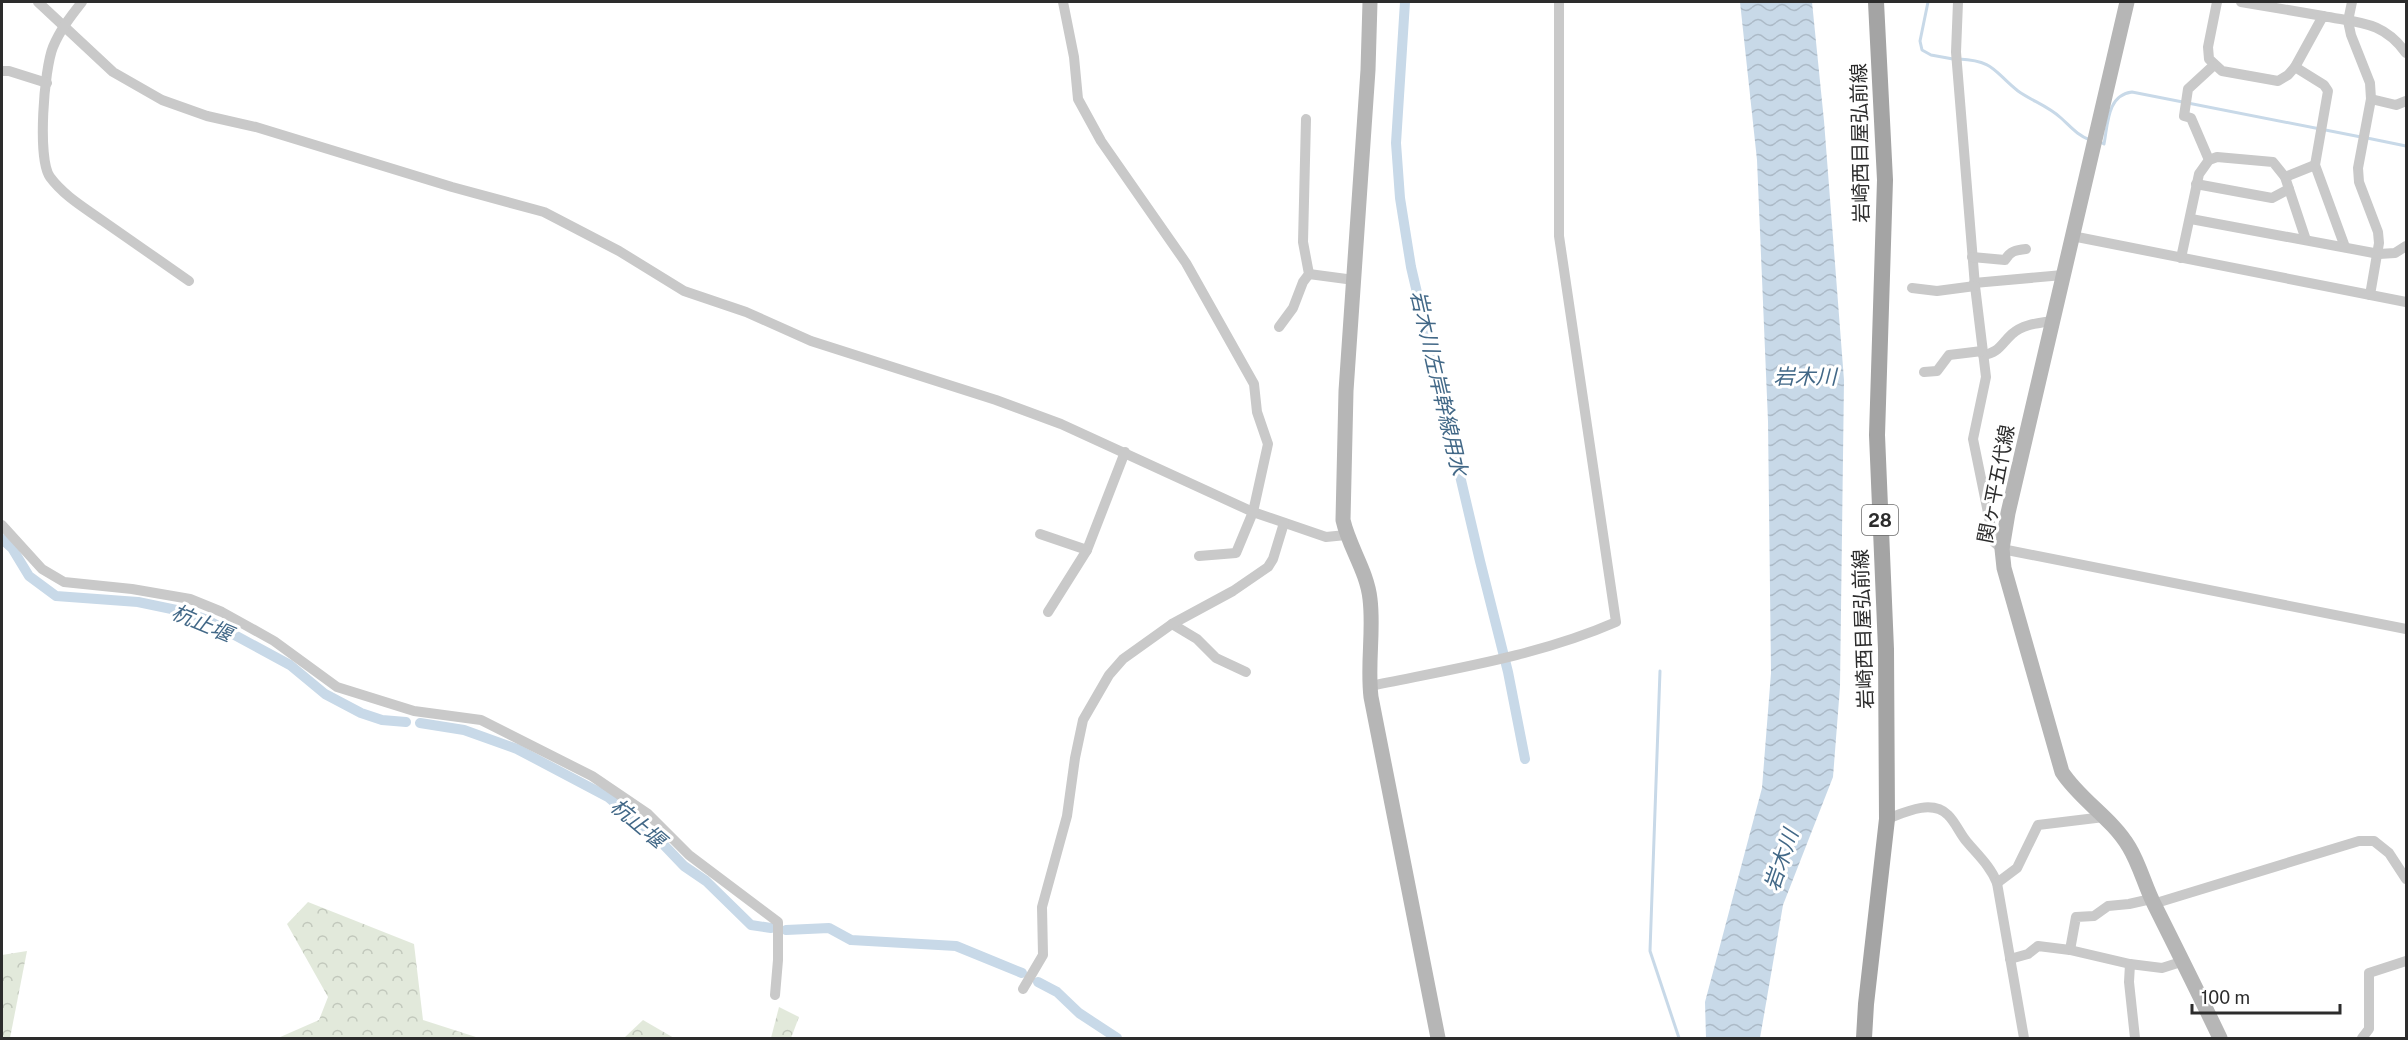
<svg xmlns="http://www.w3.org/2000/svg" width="2408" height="1040" viewBox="0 0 2408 1040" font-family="'Public Sans','Noto Sans JP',sans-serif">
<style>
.forest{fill:url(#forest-crowns)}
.water{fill:url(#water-waves)}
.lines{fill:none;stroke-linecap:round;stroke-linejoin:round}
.stream{stroke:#c8d9e8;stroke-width:3}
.canal{stroke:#c8d9e8;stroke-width:10}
.street{stroke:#c9c9c9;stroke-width:10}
.secondary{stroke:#b6b6b6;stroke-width:15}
.primary{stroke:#a4a4a4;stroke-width:16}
.labels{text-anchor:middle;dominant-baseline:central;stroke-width:6;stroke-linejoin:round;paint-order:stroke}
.shield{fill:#fff;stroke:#6b6b6b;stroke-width:1.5}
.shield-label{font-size:18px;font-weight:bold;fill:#2c2c2c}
.street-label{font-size:20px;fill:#2c2c2c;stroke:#fff}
.water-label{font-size:21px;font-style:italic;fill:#426887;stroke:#fff}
</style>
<defs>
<pattern id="forest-crowns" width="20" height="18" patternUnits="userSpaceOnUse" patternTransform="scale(1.5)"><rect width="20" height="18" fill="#e2e9db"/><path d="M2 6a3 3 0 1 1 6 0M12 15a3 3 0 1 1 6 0" fill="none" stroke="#c2c8bc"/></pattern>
<pattern id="water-waves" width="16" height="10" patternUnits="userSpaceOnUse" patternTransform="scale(1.5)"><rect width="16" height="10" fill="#c8d9e8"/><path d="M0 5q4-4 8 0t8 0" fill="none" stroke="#acbac7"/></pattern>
</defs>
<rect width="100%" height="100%" fill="#fff"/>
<!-- forest -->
<g class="forest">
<path d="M308 902 414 944 423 1020 479 1038H278L319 1020 328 997 287 924Z"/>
<path d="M27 951 10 1038H2V955Z"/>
<path d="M779 1007 799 1017 791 1038H771Z"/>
<path d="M643 1020 674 1038H624Z"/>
</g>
<!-- water -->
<path class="water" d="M1740 2H1812L1824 121 1844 380 1840 687 1833 777 1783 905 1760 1038H1706L1705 1002 1762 788 1771 673 1768 421 1757 160Z"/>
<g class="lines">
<!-- stream -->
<g class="stream">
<path d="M1928 2 1920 41 1922 50 1931 55 1953 59"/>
<path d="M1959 59C1995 61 1993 71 2018 91 2032 101 2048 106 2061 118 2071 127 2077 135 2090 140"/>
<path d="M2367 138 2406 146"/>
<path d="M2100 142 2104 144C2108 124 2107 95 2132 92L2361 137"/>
<path d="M1660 671 1650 951 1679 1038"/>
</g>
<!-- canal -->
<g class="canal">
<path d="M1405 2 1396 143 1400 198 1411 267 1480 561 1508 672 1525 759"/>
<path d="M2 539 12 548 29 576 56 596 138 602 186 612 207 620 290 665 325 694 361 713 382 720 406 722"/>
<path d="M420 723 464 730 517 749 608 797 662 843 684 866 706 881 751 925 771 928"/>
<path d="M786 930 829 928 851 940 956 946 1022 973"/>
<path d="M1038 982 1057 992 1079 1013 1117 1038"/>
</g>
<!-- street -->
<g class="street">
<path d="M38 2 113 72 162 100 207 116 256 127 452 187 544 212 619 251 684 291 746 312 811 341 996 400 1061 424 1253 512 1326 537 1346 535"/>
<path d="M82 2C71 16 60 30 53 47 44 69 37 159 50 177 64 196 85 208 103 221 132 241 160 261 189 281"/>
<path d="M1063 2 1074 57 1078 99 1101 141 1186 263 1254 384 1257 412 1268 444 1253 512 1236 553 1199 556"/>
<path d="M1958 2 1956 52 1975 286 1986 377 1973 439 1994 542 2002 549 2406 629"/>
<path d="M2217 2 2208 47 2209 59 2222 71 2278 81 2288 75 2295 67 2323 16C2359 23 2383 21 2406 53"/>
<path d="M2241 2 2323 16"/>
<path d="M2352 2 2348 21 2351 35 2370 83 2371 99 2358 168 2359 182 2378 232 2379 243 2370 295"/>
<path d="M2295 67 2324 85 2328 91 2315 165 2345 247"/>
<path d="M2 71H9L47 83"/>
<path d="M2371 99 2396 105 2406 101"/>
<path d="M2209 160 2191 118 2184 116 2188 89 2213 66"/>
<path d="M2285 177 2315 165"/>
<path d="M2196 184 2272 198 2289 189"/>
<path d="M2191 219 2379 254 2395 253 2406 246"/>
<path d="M2072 236 2406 302"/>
<path d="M1972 257 2005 260C2010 251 2016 250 2026 249"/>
<path d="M2181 258 2199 174 2209 160 2217 157 2273 162 2285 177 2306 240"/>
<path d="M1309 274 1354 280"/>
<path d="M1974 283 2063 275"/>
<path d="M1912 288 1937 291 1975 286"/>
<path d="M1279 327 1293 308 1303 282 1309 274 1303 242 1306 119"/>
<path d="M1983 355C1999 353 2001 344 2012 334 2023 324 2039 323 2052 321"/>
<path d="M1924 372 1937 371 1949 355 1982 351"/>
<path d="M2 525 42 569 64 582 132 589 190 599 222 612 274 641 337 687 414 711 481 720 592 776 648 814 689 855 778 922V960L775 995"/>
<path d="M1040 534 1087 550"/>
<path d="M1048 612 1087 550 1125 452"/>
<path d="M1172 624 1197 639 1216 658 1246 672"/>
<path d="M1370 686C1452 669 1538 656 1616 622L1559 236V2"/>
<path d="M1887 819C1905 812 1932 799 1948 815 1956 823 1960 834 1967 842 1978 855 1991 867 1997 883L2024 1038"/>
<path d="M1997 883 2017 868 2038 825 2104 817"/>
<path d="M2153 904 2359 841H2374L2389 853 2406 879"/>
<path d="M2070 950 2076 917 2094 916 2108 906 2129 904 2151 899"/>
<path d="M2010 959 2028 954 2038 946 2070 950 2130 964"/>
<path d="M1023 989 1043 955 1042 907 1067 816 1075 758 1083 720 1109 675 1123 659 1172 624 1233 591 1268 567 1273 559 1284 523"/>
<path d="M2135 1038 2129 982 2130 964 2162 968 2184 961"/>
<path d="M2362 1038 2369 1029V973L2406 961"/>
</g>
<!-- secondary -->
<g class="secondary">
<path d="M1370 2 1368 70 1346 391 1343 520C1349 547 1367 571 1370 599 1374 631 1367 664 1371 697L1438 1038"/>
<path d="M2127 2 2008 513 2002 549 2004 568 2062 772C2080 800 2112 818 2129 847 2140 865 2145 887 2155 906 2177 950 2199 994 2220 1038"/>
</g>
<!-- primary -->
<path class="primary" d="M1864 1038 1866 1004 1887 819 1886 649 1877 435 1885 180 1876 2"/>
</g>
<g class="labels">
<!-- shield labels -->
<rect class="shield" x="1862" y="505" width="36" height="30" rx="4.5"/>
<g class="shield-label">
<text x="1880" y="520">28</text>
</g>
<!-- street labels -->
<g class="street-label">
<text transform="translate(1860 143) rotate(-91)">岩崎西目屋弘前線</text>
<text transform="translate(1996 484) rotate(-79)">関ヶ平五代線</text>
<text transform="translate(1863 629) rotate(-92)">岩崎西目屋弘前線</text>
</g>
<!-- water labels -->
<g class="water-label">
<text x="1805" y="376">岩木川</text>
<text transform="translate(1439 383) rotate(77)">岩木川左岸幹線用水</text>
<text transform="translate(202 623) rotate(23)">杭止堰</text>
<text transform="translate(638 823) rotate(40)">杭止堰</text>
<text transform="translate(1781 860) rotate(-71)">岩木川</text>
</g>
</g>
<!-- border -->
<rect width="2408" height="1040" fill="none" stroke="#2c2c2c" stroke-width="6"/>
<!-- scale -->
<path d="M2192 1004v9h148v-9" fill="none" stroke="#2c2c2c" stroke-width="3"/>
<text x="2201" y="1004" font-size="18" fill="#2c2c2c" stroke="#ffffff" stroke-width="4.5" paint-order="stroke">100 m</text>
</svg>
